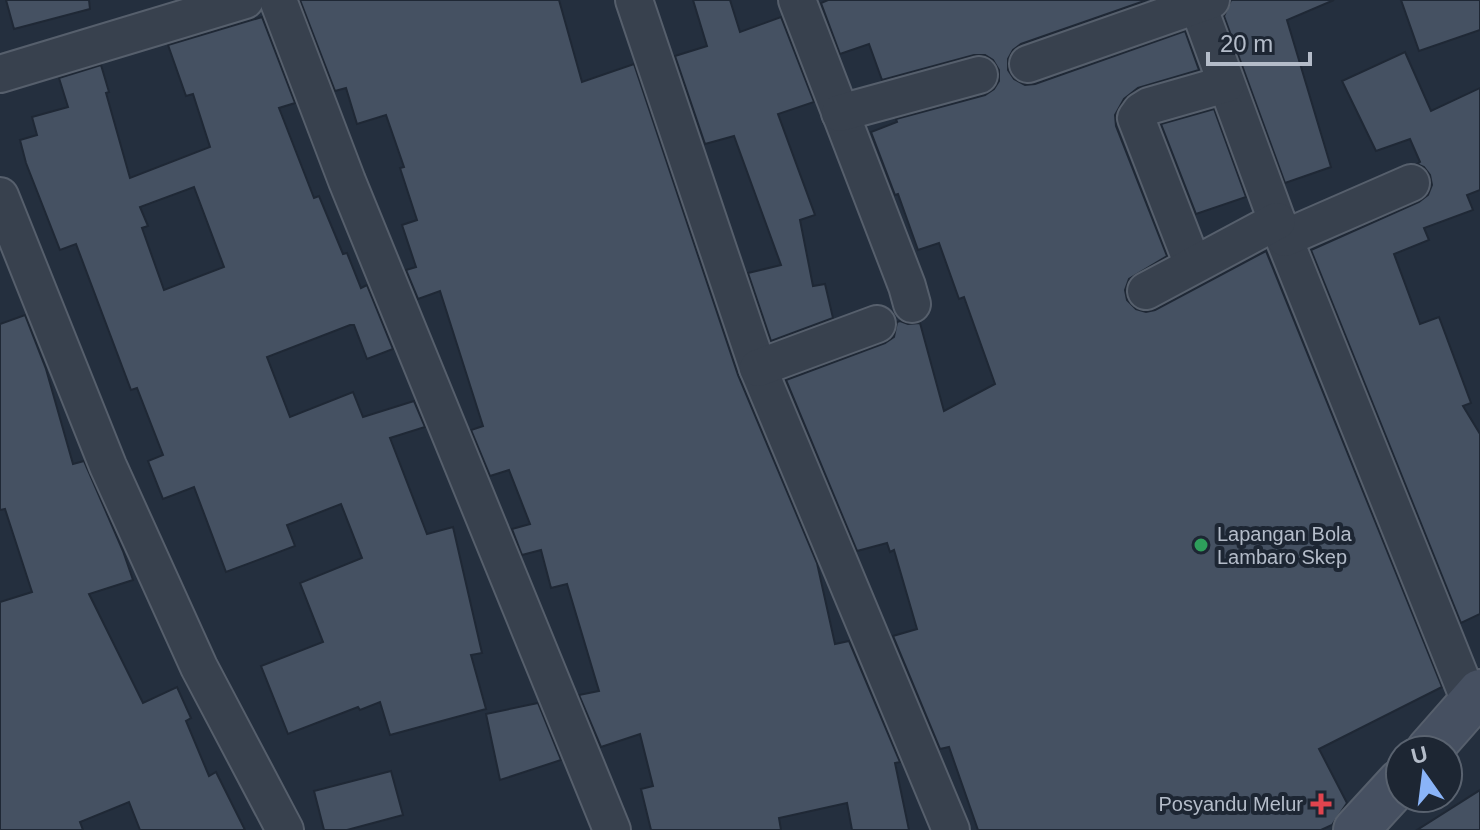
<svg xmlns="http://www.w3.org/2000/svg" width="1480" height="830" viewBox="0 0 1480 830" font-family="Helvetica,sans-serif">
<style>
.building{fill:#455162;stroke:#1f2835;stroke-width:2;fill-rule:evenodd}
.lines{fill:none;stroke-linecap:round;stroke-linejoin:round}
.street-casing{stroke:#565f6c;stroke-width:40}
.secondary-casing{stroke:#565f6c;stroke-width:48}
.street{stroke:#38414e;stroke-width:36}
.secondary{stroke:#465061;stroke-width:44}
.leisure-dot{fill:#2e9e5b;stroke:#1d2633;stroke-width:3}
.health-dot{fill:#e0444e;stroke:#1d2633;stroke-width:3}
.labels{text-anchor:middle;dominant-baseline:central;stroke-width:8;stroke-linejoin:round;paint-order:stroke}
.poi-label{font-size:20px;fill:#b4bcc9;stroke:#1d2633;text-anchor:start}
</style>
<rect width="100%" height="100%" fill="#242f3e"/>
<!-- building -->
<g class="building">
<path d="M6 0H89L90 9 14 29Z"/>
<path d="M300 0H559L582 82 634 64 738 375 817 563 835 644 849 641 900 762 895 763 909 830H852L847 803 779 818 781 830H651L641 789 653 786 640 734 601 747 579 695 599 691 567 584 551 588 541 550 522 555 512 529 530 524 509 470 490 476 471 430 483 426 440 291 418 299 406 270 416 267 402 225 417 220 400 168 404 167 386 115 357 124 346 88 335 91Z"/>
<path d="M693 0H730L740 32 781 17 814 102 778 114 815 215 800 220 813 286 825 284 833 318 771 341 748 273 781 265 734 136 705 144 675 56 707 46Z"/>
<path d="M828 0H1147L1021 44 1013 50 1008 59V70L1014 79 1025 85 1035 84 1185 31 1199 70 1138 88 1124 99 1115 115 1116 126 1167 256 1129 279 1125 290 1127 300 1136 309 1146 312 1155 310 1266 251 1442 687 1319 749 1347 803 1332 825 1321 830H978L949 747 940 749 893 636 917 629 894 550 890 552 887 543 857 551 786 380 885 343 894 337 897 322 900 321 908 324 920 323 944 411 995 384 964 297 959 299 939 243 918 250 898 194 895 195 871 132 897 122 896 119 985 95 994 89 999 81V70L993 60 985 55H974L882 80 869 44 840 54 821 3Z"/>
<path d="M1231 0H1334L1287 20 1331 167 1285 183 1224 16Z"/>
<path d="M1401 0H1480V30L1419 51Z"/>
<path d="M262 17 295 103 279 108 314 198 319 196 343 254 347 253 361 288 367 285 393 349 367 359 354 325H350L267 357 290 417 353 392 363 417 414 401 425 427 390 438 427 534 453 527 482 653 471 655 486 709 390 735 380 702 360 710 358 707 288 734 261 666 323 642 300 583 362 558 341 504 287 525 295 546 226 572 194 487 163 499 148 461 163 455 137 388 131 390 76 244 60 250 26 163 20 140 37 135 32 117 68 107 59 78 101 65 109 92 106 93 130 178 210 147 193 94 186 96 168 45ZM194 187 224 267 164 290 142 228 148 226 140 207Z"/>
<path d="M1405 52 1431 111 1480 88V190L1467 195 1473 210 1424 228 1429 240 1394 254 1420 324 1439 317 1471 403 1463 406 1480 434V614L1461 623 1311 250 1419 202 1428 195 1432 185 1430 175 1424 167 1417 164 1420 162 1410 139 1376 151 1342 81Z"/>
<path d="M1214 109 1246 197 1196 214 1161 124Z"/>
<path d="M25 315 46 369 73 464 84 461 123 551 133 580 89 594 143 703 177 687 191 718 186 721 209 776 216 772 245 830H140L129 802 80 822 83 830H0V602L32 592 5 509 0 510V324Z"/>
<path d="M538 703 561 760 500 780 486 714Z"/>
<path d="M391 771 403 815 347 830H324L314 791Z"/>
<path d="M1480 790V830H1417Z"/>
</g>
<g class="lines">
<defs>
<g id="street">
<path d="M278 0 347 181 612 830"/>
<path d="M634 0 758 368 951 830"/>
<path d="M797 0 907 286 912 304"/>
<path d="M1196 0 1277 221 1471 704"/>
<path d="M1028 64 1211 0"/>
<path d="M0 74 245 0"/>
<path d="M840 113 979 75"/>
<path d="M0 196 108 466 199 667 285 830"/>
<path d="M1285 238 1411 183"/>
<path d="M1193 265 1136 118 1141 111 1149 106 1226 84"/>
<path d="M1146 291 1277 221"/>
<path d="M758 368 877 324"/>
</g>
<g id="secondary">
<path d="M1429 750 1480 692"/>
<path d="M1356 830 1400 782"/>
</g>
</defs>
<!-- street casing -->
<use href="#street" class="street-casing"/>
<!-- secondary casing -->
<use href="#secondary" class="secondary-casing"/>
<!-- street -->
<use href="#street" class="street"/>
<!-- secondary -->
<use href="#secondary" class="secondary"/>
</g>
<!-- markers -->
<circle class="leisure-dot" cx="1201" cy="545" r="8"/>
<path class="health-dot" d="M1317 792h8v8h8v8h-8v8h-8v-8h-8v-8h8z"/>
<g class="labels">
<!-- poi labels -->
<g class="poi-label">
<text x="1217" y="534">Lapangan Bola<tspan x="1217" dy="23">Lambaro Skep</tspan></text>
<text x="1303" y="804" text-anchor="end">Posyandu Melur</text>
</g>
</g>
<!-- north arrow -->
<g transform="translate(1424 774) rotate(346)"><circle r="38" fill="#1d2633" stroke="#59626f" stroke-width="2"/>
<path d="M0-6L14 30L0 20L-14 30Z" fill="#8ab4f8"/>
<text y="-12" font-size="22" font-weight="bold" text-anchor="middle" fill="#b4bcc9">U</text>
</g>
<!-- scale -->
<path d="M1208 52v12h102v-12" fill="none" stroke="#b4bcc9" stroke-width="4"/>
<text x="1220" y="52" font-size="24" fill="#b4bcc9" stroke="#1d2633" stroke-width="6" paint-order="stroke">20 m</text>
</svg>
